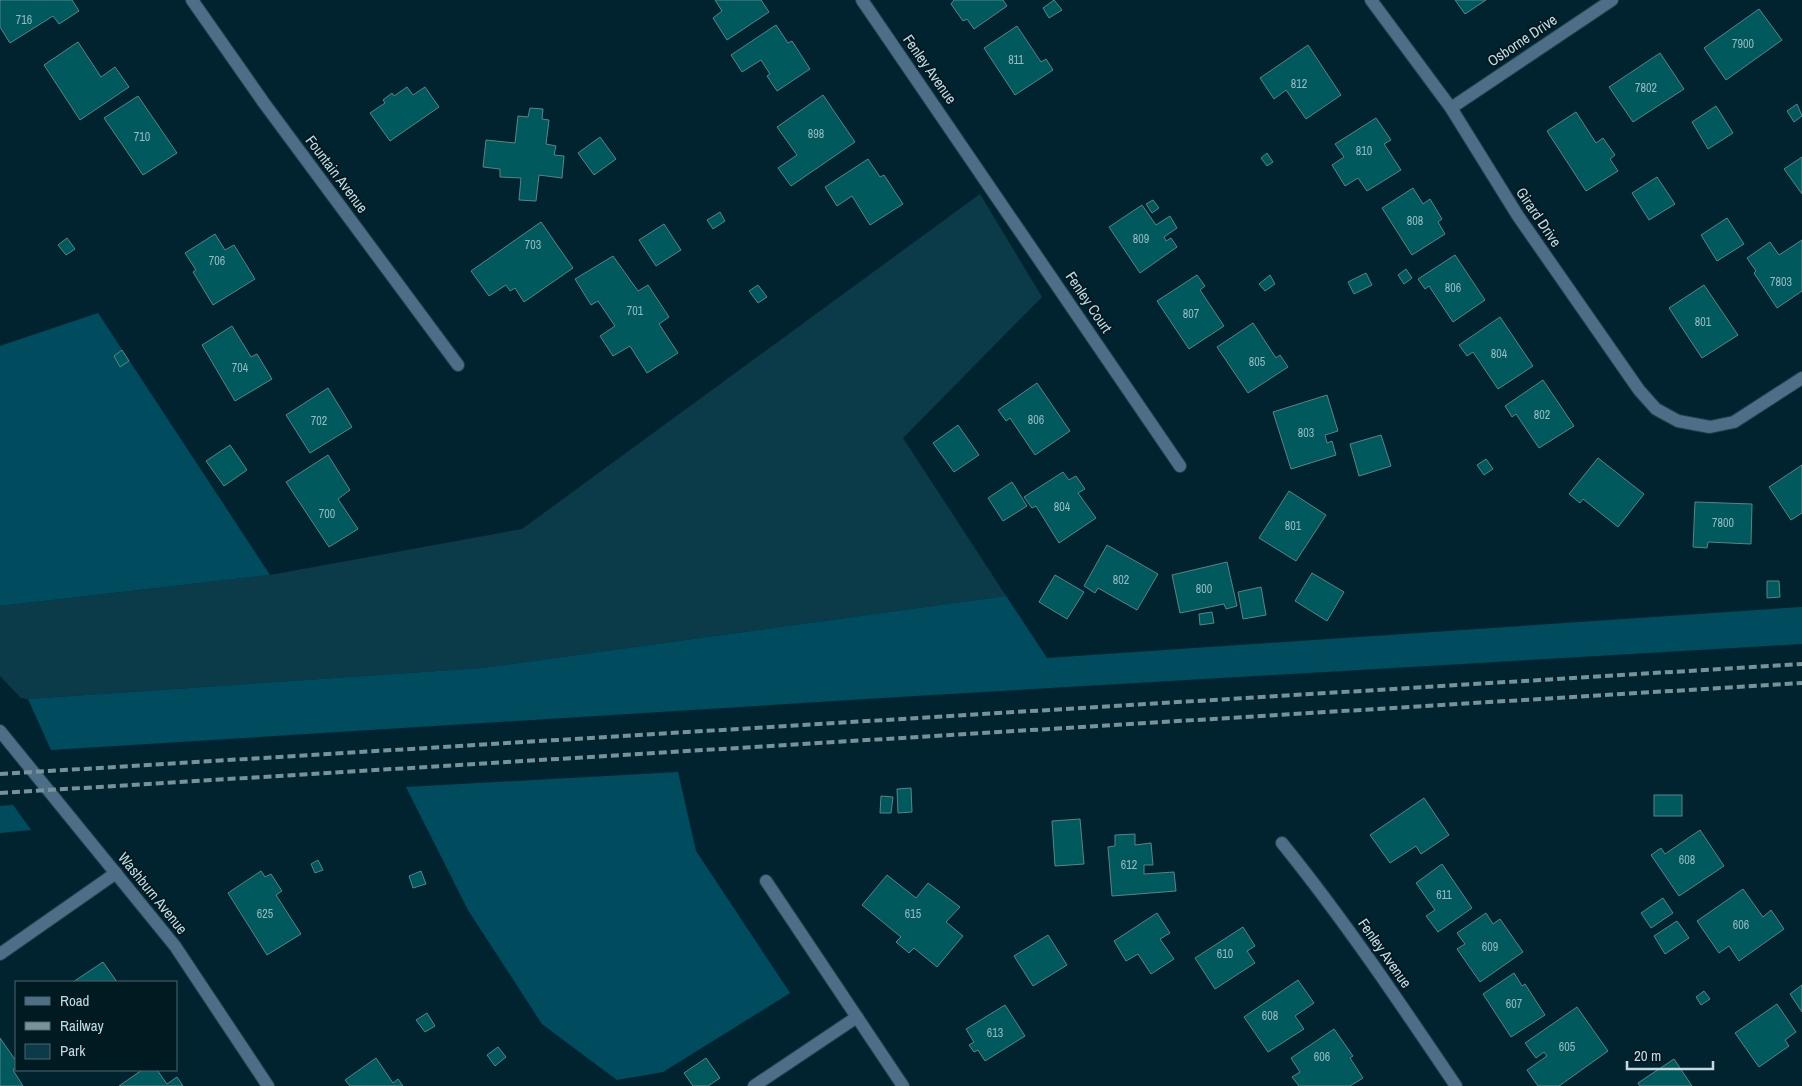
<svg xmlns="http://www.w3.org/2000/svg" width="1802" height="1086" viewBox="0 0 1802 1086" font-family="'Archivo Narrow',sans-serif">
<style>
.green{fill:#0b3b49}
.forest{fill:#004c5f}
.building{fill:#00595d;stroke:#598486}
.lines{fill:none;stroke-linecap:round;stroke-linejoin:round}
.minor-casing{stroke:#20414b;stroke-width:14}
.minor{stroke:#4e6d86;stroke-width:12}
.rail{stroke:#78929b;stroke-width:4;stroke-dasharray:8 4;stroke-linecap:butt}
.labels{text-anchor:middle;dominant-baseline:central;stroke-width:4;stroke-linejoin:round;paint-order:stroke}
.number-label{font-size:12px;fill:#94b9c0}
.street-label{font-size:15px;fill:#c6d9e1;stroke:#001a22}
</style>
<rect width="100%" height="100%" fill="#00242f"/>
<!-- green -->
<path class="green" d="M980 194 1042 297 903 438 1006 596 482 668 28 699 21 698 0 676V606L270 575 522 529Z"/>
<!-- forest -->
<g class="forest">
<path d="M98 313 270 575 0 606V346Z"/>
<path d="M1006 596 1047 658 1802 607V644L915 696 51 750 28 699 482 668Z"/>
<path d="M678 772 696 851 790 993 663 1072 617 1080 542 1024 468 910 406 787Z"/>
<path d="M13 805 31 830 0 833V806Z"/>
</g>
<!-- building -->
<g class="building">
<path d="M0 0H72L79 11 59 24 53 16 10 43 0 27Z"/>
<path d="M715 0H761L769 12 727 40 713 18 722 11Z"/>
<path d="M954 0H1003L1007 6 974 29 967 19 963 21 951 4Z"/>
<path d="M1054 0 1062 10 1049 18 1043 8Z"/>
<path d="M1455 0H1486L1465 14Z"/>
<path d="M1759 9 1782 40 1726 80 1704 48Z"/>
<path d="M776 25 788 43 792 41 810 69 777 91 767 76 770 74 761 60 742 72 731 55Z"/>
<path d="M1017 26 1041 62 1046 59 1053 70 1015 95 984 48Z"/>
<path d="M78 42 101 77 115 67 129 87 80 120 44 65Z"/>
<path d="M1308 45 1341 95 1306 119 1286 90 1274 99 1260 78Z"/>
<path d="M1660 53 1684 89 1633 122 1609 87Z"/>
<path d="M407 87 413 95 425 87 439 107 390 141 370 113 385 103 383 100 392 93 394 96Z"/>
<path d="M823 95 855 142 791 186 778 168 797 155 777 127Z"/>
<path d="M138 96 177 153 143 175 104 118Z"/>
<path d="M1797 104 1802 116 1794 122 1787 111Z"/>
<path d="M1716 106 1733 133 1708 149 1692 122Z"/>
<path d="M530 108 543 109 542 119 549 120 546 144 556 146 554 155 564 156 562 178 539 175 536 201 519 200 521 178 500 177V169L483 167 486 140 515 143 518 116 528 117Z"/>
<path d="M1576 112 1596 143 1603 138 1615 155 1610 159 1618 171 1586 191 1547 131Z"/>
<path d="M1376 118 1391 140 1384 144 1401 170 1367 191 1358 178 1345 186 1332 165 1344 157 1335 144Z"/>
<path d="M600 137 616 159 594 175 578 153Z"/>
<path d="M1267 153 1273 162 1267 166 1261 158Z"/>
<path d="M1802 157V194L1784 169Z"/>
<path d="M868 159 880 177 884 175 903 204 870 225 852 196 837 206 825 187Z"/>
<path d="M1657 177 1675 204 1649 220 1632 193Z"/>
<path d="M1413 188 1423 204 1430 199 1442 219 1438 222 1445 234 1412 255 1382 208Z"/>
<path d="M1153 200 1159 208 1152 213 1146 204Z"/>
<path d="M1142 205 1156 225 1170 216 1177 228 1164 237 1166 241 1171 238 1177 247 1140 273 1109 227Z"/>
<path d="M720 212 725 221 713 229 707 220Z"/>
<path d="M1727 218 1744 244 1717 261 1701 235Z"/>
<path d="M541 222 573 268 524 302 515 288 510 291 506 285 489 296 471 271Z"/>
<path d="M664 224 681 250 656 266 639 240Z"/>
<path d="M215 234 225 250 234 245 255 279 213 305 193 272 196 270 185 253Z"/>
<path d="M67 238 75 249 66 255 58 245Z"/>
<path d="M1802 240V291L1777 308 1754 273 1756 271 1747 258 1770 242 1779 255Z"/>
<path d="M1455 255 1485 300 1453 322 1429 286 1425 289 1418 279Z"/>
<path d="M613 256 638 291 648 285 669 317 659 324 678 353 647 373 630 346 613 356 600 336 615 326 598 301 591 305 575 279Z"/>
<path d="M1406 269 1412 278 1404 284 1398 275Z"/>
<path d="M1366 273 1372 285 1354 294 1348 282Z"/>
<path d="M1197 275 1205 286 1200 290 1224 326 1189 349 1157 301Z"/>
<path d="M1270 275 1275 284 1265 291 1259 284Z"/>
<path d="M758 285 767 297 758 303 749 291Z"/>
<path d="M1704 285 1738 335 1702 358 1669 308Z"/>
<path d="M1500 317 1533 366 1498 389 1473 352 1467 356 1459 345Z"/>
<path d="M1253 323 1276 358 1280 355 1288 367 1248 393 1217 347Z"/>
<path d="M232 326 251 357 257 354 272 379 235 401 202 345Z"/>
<path d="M122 350 129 361 120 367 114 356Z"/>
<path d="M1543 380 1574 426 1539 448 1516 414 1512 417 1505 406Z"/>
<path d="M1037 383 1070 431 1035 455 1010 418 1006 421 998 410Z"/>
<path d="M328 388 352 427 310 453 286 415Z"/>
<path d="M1327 395 1338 431 1325 435 1327 443 1332 441 1336 455 1291 469 1273 412Z"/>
<path d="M958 425 979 455 954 472 933 443Z"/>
<path d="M1381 435 1391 466 1359 476 1350 444Z"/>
<path d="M230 445 247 470 224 486 206 461Z"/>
<path d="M328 455 350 490 338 499 358 529 329 547 286 482Z"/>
<path d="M1598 458 1644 494 1618 527 1583 499 1580 503 1569 494Z"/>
<path d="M1486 459 1493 469 1484 475 1477 465Z"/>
<path d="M1802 465V513L1791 520 1769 487Z"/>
<path d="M1063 472 1069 480 1076 476 1085 489 1078 493 1096 518 1059 543 1036 506 1032 508 1024 497Z"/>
<path d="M1012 482 1027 506 1003 521 988 498Z"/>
<path d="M1289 491 1326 515 1296 561 1259 538Z"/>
<path d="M1695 502 1752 504 1751 544 1708 542 1707 548 1693 547Z"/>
<path d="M1107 545 1158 574 1137 610 1098 588 1095 593 1084 586Z"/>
<path d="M1227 562 1237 606 1226 609 1224 604 1180 613 1172 575Z"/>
<path d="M1312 573 1344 592 1327 621 1295 601Z"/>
<path d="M1055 575 1084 592 1067 619 1039 602Z"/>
<path d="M1767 581H1779L1780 597 1767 598Z"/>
<path d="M1261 587 1266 615 1243 619 1238 592Z"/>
<path d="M1212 612 1214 623 1200 625 1199 614Z"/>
<path d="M911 788 912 812 898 813 897 789Z"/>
<rect x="1654" y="795" width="28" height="21"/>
<path d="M881 796 893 797 891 813H880Z"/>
<path d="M1424 798 1449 835 1421 854 1416 846 1390 863 1370 835Z"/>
<path d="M1080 819 1084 864 1055 866 1052 821Z"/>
<path d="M1700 830 1724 866 1679 896 1651 855 1661 848 1665 854Z"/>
<path d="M1135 834V845L1151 843 1153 865H1144V874L1174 872 1176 891 1112 896 1108 847 1115 846V835Z"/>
<path d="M318 860 323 870 315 873 311 864Z"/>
<path d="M1442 864 1472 908 1438 932 1426 916 1435 910 1416 883Z"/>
<path d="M261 871 265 877 271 874 282 891 276 895 301 934 267 955 228 893Z"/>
<path d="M421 871 426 884 413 888 409 876Z"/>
<path d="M887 875 916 898 928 883 960 907 946 922 963 936 937 967 914 948 909 953 896 942 901 937 862 905Z"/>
<path d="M1743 889 1763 917 1771 910 1784 929 1739 961 1729 946 1719 953 1697 921Z"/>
<path d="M1663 898 1673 913 1651 928 1641 913Z"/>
<path d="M1157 913 1170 933 1160 939 1174 959 1151 974 1138 954 1126 961 1114 941Z"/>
<path d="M1486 913 1493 924 1500 919 1523 952 1480 982 1457 949 1465 944 1457 933Z"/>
<path d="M1677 921 1689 938 1665 954 1654 936Z"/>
<path d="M1243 927 1255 946 1247 951 1255 963 1215 989 1195 958Z"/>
<path d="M1048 935 1067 965 1033 986 1014 956Z"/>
<path d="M103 962 117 982H73Z"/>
<path d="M1514 973 1522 986 1525 984 1545 1015 1511 1037 1483 994Z"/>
<path d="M1298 980 1314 1003 1295 1016 1304 1029 1268 1052 1244 1017Z"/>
<path d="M1802 985V1012L1790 994Z"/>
<path d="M1704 991 1710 999 1701 1005 1696 997Z"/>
<path d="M1777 1004 1796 1032 1785 1040 1789 1046 1759 1067 1735 1033Z"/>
<path d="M1005 1005 1025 1036 985 1061 978 1050 974 1052 969 1045 974 1042 966 1029Z"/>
<path d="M1577 1007 1608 1051 1559 1086H1538L1527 1070 1547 1056 1544 1052 1536 1058 1525 1043Z"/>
<path d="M427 1013 435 1026 425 1032 416 1020Z"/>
<path d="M1334 1029 1353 1056 1350 1058 1363 1078 1350 1086H1299L1292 1077 1300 1072 1291 1058Z"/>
<path d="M0 1038 16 1061V1067L13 1070 23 1086H0Z"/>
<path d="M498 1047 506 1057 495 1066 487 1055Z"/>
<path d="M376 1058 393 1083 398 1079 403 1086H350L345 1080Z"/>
<path d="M706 1058 720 1078 708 1086H693L684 1073Z"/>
<path d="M1674 1059 1692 1086H1640L1638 1083Z"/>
<path d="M142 1070H157L167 1084 177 1077 183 1086H119Z"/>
</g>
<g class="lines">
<defs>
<g id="minor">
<path d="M192 0 264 103 458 365"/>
<path d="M862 0 1180 466"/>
<path d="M1371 0 1451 108 1518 216 1639 390 1656 409 1678 421 1710 427 1734 422 1802 378"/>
<path d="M1451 108 1612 0"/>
<path d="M0 731 175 946 268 1086"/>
<path d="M1282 843C1345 921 1400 1003 1456 1086"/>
<path d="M766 881 903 1086"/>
<path d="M0 954 116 873"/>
<path d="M754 1086 857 1017"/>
</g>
</defs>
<!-- minor casing -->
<use href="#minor" class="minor-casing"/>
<!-- minor -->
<use href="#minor" class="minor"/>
<!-- rail -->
<g class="rail">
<path d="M0 774 1802 664"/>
<path d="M0 793 1802 683"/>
</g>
</g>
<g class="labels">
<!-- number labels -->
<g class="number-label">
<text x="24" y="20">716</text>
<text x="1743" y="44">7900</text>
<text x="1016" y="60">811</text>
<text x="1299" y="84">812</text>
<text x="1646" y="88">7802</text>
<text x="816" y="134">898</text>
<text x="142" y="137">710</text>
<text x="1364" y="151">810</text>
<text x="1415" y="221">808</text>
<text x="1141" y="239">809</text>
<text x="533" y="245">703</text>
<text x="217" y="261">706</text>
<text x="1781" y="282">7803</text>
<text x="1453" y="288">806</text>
<text x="635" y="311">701</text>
<text x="1191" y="314">807</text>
<text x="1703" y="322">801</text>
<text x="1499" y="354">804</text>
<text x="1257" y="362">805</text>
<text x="240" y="368">704</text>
<text x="1542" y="415">802</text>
<text x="1036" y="420">806</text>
<text x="319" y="421">702</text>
<text x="1306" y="433">803</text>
<text x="1062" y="507">804</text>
<text x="327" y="514">700</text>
<text x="1723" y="523">7800</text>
<text x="1293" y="526">801</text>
<text x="1121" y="580">802</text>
<text x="1204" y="589">800</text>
<text x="1687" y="860">608</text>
<text x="1129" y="865">612</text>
<text x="1444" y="895">611</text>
<text x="265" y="914">625</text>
<text x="913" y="914">615</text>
<text x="1741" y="925">606</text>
<text x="1490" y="947">609</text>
<text x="1225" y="954">610</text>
<text x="1514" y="1004">607</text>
<text x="1270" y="1016">608</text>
<text x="995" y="1033">613</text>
<text x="1567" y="1047">605</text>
<text x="1322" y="1057">606</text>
</g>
<!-- street labels -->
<g class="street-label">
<text transform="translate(1522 40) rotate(-34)">Osborne Drive</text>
<text transform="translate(930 69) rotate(55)">Fenley Avenue</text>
<text transform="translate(337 174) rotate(53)">Fountain Avenue</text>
<text transform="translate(1539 217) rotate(56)">Girard Drive</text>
<text transform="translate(1089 302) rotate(56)">Fenley Court</text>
<text transform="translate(153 893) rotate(51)">Washburn Avenue</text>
<text transform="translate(1385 953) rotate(55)">Fenley Avenue</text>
</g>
</g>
<!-- legend -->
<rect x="15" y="981" width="162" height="90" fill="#001a22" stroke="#4f666e"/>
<rect x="25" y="997" width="25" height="8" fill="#4e6d86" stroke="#4f666e"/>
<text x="60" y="1006" font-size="15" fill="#c6d9e1">Road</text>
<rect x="25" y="1022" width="25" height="8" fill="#78929b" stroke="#4f666e"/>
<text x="60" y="1031" font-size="15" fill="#c6d9e1">Railway</text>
<rect x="25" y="1044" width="25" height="15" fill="#0b3b49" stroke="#4f666e"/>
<text x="60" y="1056" font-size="15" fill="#c6d9e1">Park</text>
<!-- scale -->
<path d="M1627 1061v8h86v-8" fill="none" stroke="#c6d9e1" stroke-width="2.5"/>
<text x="1634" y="1061" font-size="15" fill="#c6d9e1" stroke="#001a22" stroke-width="4" paint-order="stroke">20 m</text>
</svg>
